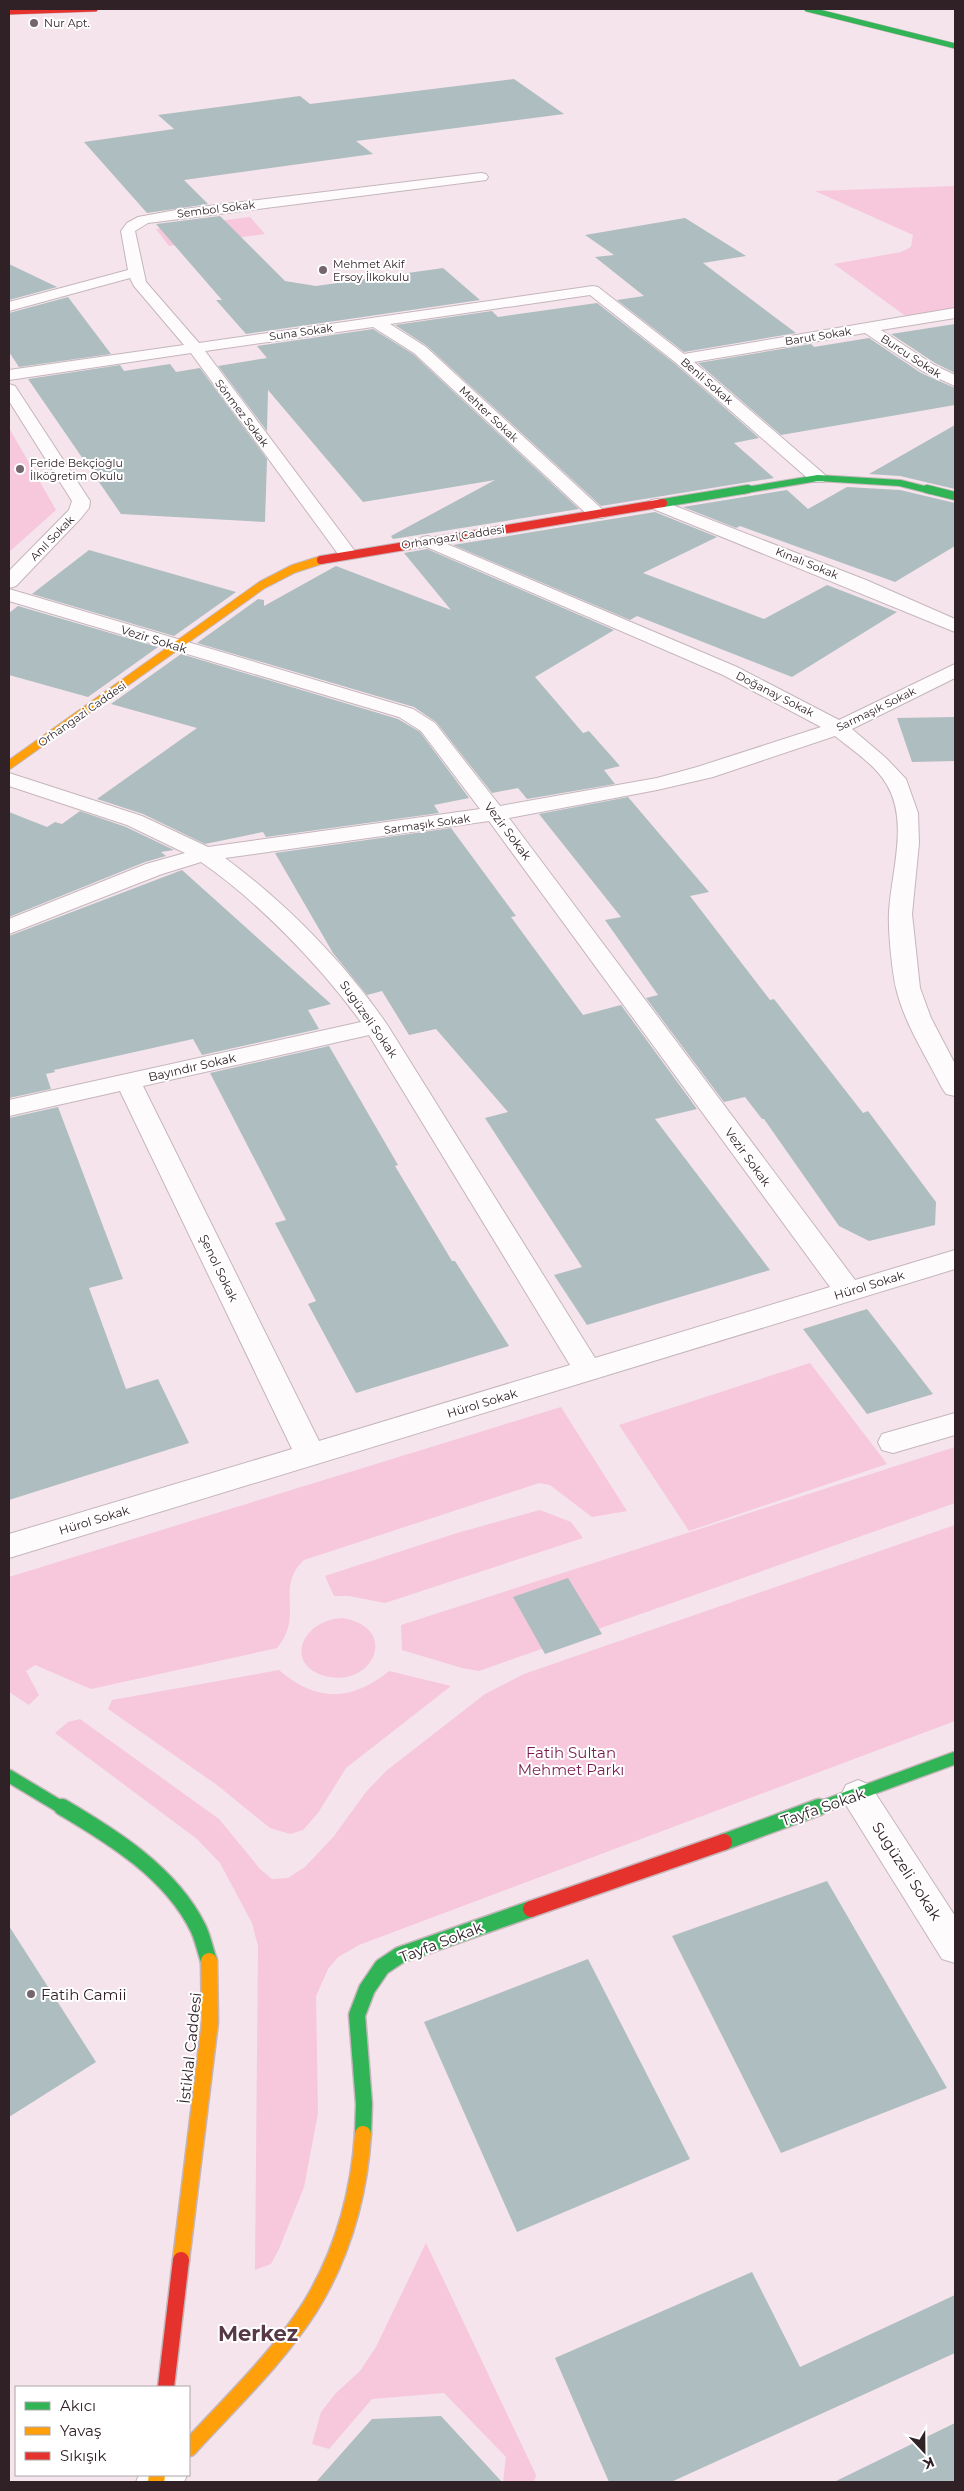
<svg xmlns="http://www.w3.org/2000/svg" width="964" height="2491" viewBox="0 0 964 2491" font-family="Montserrat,sans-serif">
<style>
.green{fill:#f7c7db}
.building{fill:#aebdc0}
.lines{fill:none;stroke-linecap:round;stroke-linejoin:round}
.street-casing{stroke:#c5b6bc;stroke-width:2}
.fast-far4-casing{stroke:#c5b6bc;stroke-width:6}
.fast-far3-casing{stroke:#c5b6bc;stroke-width:8}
.fast-far2-casing{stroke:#c5b6bc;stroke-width:10}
.fast-far1-casing{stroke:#c5b6bc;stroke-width:15}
.fast-casing{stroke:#c5b6bc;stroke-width:19}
.slow-far1-casing{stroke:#c5b6bc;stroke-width:10}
.slow-casing{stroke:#c5b6bc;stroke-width:19}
.jam-far2-casing{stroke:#c5b6bc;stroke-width:6}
.jam-far1-casing{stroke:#c5b6bc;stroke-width:10}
.jam-casing{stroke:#c5b6bc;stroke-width:19}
.street{fill:#fefbfc;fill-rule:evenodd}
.fast-far4{stroke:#30b455;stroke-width:5}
.fast-far3{stroke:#30b455;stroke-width:6}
.fast-far2{stroke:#30b455;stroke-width:8}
.fast-far1{stroke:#30b455;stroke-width:12}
.fast{stroke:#30b455;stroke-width:16}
.slow-far1{stroke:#ff9f0a;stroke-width:8}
.slow{stroke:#ff9f0a;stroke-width:16}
.jam-far2{stroke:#e5322d;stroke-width:5}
.jam-far1{stroke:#e5322d;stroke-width:8}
.jam{stroke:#e5322d;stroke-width:16}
.poi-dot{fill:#75656c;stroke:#fff;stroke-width:2}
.labels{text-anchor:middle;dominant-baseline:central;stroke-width:4;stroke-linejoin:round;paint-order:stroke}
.far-poi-label{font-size:11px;fill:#302127;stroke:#fff;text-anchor:start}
.far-street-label{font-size:11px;fill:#302127;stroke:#fff}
.street-label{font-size:12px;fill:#302127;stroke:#fff}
.near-park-label{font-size:15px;fill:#7a1c4f;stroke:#fff}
.near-street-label{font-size:15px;fill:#302127;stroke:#fff}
.near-poi-label{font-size:15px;fill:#302127;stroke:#fff;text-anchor:start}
.near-district-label{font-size:21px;font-weight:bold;fill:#573946;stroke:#fff}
</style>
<rect width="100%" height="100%" fill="#f5e4eb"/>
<!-- green -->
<g class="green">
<path d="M955 186V308L907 317 834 264 901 252 911 247 913 235 815 191Z"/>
<path d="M250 217 265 234 169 246 156 229Z"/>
<path d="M9 428 56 510 9 552Z"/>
<path d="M810 1363 887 1464 689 1531 619 1425Z"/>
<path d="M561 1407 627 1511 592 1517 550 1485 539 1483 304 1560C274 1588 305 1615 277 1648L91 1689 35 1665 26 1671 39 1695 29 1705 9 1692V1577Z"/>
<path d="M955 1447V1503L479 1671 462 1668 402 1650 401 1625Z"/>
<path d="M540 1510 571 1522 583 1538 385 1603 349 1596H334L325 1576 457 1533Z"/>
<path d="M955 1525V1721L359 1945 338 1957 328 1969 316 1996 318 2113 304 2187 279 2249 271 2264 255 2270 258 1946 252 1923 220 1863 197 1839 55 1733 68 1722 80 1719 219 1819 260 1869 272 1879 288 1878 305 1867 334 1836 366 1792 386 1771 485 1694 524 1674Z"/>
<path d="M342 1618C399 1627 375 1685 330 1677 284 1669 298 1621 342 1618Z"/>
<path d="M279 1670C315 1702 352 1702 389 1671L451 1686 346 1768 318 1813 303 1830 290 1834 270 1828 217 1785 108 1709 112 1700Z"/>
<path d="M426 2243 536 2475 534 2482H503L506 2457 444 2393 372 2399 329 2449 312 2444 321 2412 335 2394 360 2371 376 2347Z"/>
</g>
<!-- building -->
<g class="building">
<path d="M514 79 564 114 356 141 373 154 184 180 208 204 147 213 84 142 174 129 158 115 300 96 310 104Z"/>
<path d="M220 216 285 281 316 286 443 268 480 300 246 334 216 300H222L156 224Z"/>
<path d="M685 218 746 256 703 263 796 333 684 352 617 300 644 296 595 257 614 255 585 235Z"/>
<path d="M9 264 57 287 9 300Z"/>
<path d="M68 297 111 354 19 367 9 352V313Z"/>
<path d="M597 303 674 363 759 438 734 443 774 478 601 506 427 346 395 325 492 311 498 317Z"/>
<path d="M955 324V373L935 363 891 334Z"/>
<path d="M373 329 413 354 579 509 393 539 391 536 495 480 363 502 268 390 267 431 218 366 267 358 257 346Z"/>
<path d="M869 338 921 373 955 388V405L781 435 698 363 811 344 814 347Z"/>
<path d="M170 364 176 372 200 368 267 459 265 522 121 514 28 379 120 365 124 371Z"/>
<path d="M955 425V489L900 476 869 474Z"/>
<path d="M847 487 900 490 955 503V546L895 582 740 526 736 528 683 507 787 490 808 509Z"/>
<path d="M655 512 717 537 643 573 764 619 827 585 897 612 792 677 637 616 630 620 453 545Z"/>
<path d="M427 549 614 630 535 677 583 733 589 731 620 766 604 770 615 784 527 799 518 788 492 793 436 722 414 707 197 643 258 599 264 600V606L336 566 451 610 404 553Z"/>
<path d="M89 550 236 592 174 636 32 594Z"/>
<path d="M18 606 158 647 88 697 9 675V613Z"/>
<path d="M181 654 398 719 420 732 469 798 434 805 439 813 266 837 263 832 205 844 143 814 97 799 197 728 111 704Z"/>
<path d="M955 717V761L912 762 897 718Z"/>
<path d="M628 797 709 892 690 896 770 1000 774 999 863 1113 868 1111 936 1202 935 1225 869 1241 839 1226 764 1119H762L745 1097 724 1102 646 998 658 995 605 920 621 917 539 814Z"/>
<path d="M80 811 126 827 174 850 161 852 166 856 145 862 9 917V812L47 827 55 822 62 824Z"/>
<path d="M451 828 516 916 511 917 583 1015 621 1005 697 1109 655 1119 770 1270 587 1325 554 1275 582 1267 485 1118 508 1112 436 1029 409 1035 382 991 367 995 333 953 275 853Z"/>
<path d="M182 870 331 1004 308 1010 319 1029 202 1055 193 1039 54 1070 55 1072 46 1074 51 1089 9 1098V936Z"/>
<path d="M329 1046 398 1165 395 1166 452 1261H455L509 1346 356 1393 308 1304 316 1301 275 1223 286 1220 210 1073Z"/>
<path d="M58 1107 123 1279 89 1288 126 1389 158 1379 189 1443 9 1500V1118Z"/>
<path d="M867 1309 933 1394 867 1414 803 1329Z"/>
<path d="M568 1578 602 1634 545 1654 513 1597Z"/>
<path d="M827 1881 947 2088 781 2153 672 1936Z"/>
<path d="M9 1926 96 2062 9 2117Z"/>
<path d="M588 1959 690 2159 517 2232 424 2022Z"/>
<path d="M752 2272 800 2367 955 2295V2353L671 2482H609L555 2358Z"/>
<path d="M441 2416 502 2482H316L372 2419Z"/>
<path d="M955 2423V2482H834Z"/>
</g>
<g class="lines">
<defs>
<g id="street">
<path d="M481 173 486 174 488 177 486 180 148 223 135 231 146 282 199 343 593 286 598 287 684 354 955 308V318L881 330 934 365 955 375V386L922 371 865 333 694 362 824 474 827 478 824 482H812L675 362 590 295 390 324 426 347 603 510 606 514 603 518H591L414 353 373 327 205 351 357 554 355 558H341L191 353 9 380V370L184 345 134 286 130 278 9 311V302L128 270 121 231 127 223 138 217 176 210Z"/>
<path d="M9 384 15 386 90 501 89 508 81 518 16 586 9 588V571L69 510 72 501 9 401Z"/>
<path d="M657 499 866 580 955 619V632L651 508 648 504 651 500Z"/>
<path d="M428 536 737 667 839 720 955 664V678L852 729 886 758 906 779 918 813 919 843 912 914 920 988 931 1018 955 1064V1096L946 1094 942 1088C926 1056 904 1023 896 988 892 970 888 931 889 912 891 873 909 822 887 785 876 765 852 750 835 736L713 777 657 790 509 818 855 1280 955 1250V1269L9 1558V1534L292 1449 120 1091 9 1116V1100L361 1022C320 966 258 901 201 862L162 874 9 934V919L146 864 185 853 127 825 9 786V773L142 816 208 847 480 809 421 731 399 717 9 601V589L413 709 435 723 500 806 657 778 697 767 821 727 723 675 422 545 419 541 422 537ZM489 821 830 1287 595 1358 388 1026C346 964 285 902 225 858ZM369 1035 570 1365 319 1441 143 1086Z"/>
<path d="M955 1413V1435L893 1453 882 1450 878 1442 882 1434Z"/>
<path d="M858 1780 870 1785 955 1916V1963L942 1959 846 1805 841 1795 846 1785Z"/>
<path d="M139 2475H187L184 2482H136Z"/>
</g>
<path id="fast-far4" d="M807 9 955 46"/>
<path id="fast-far3" d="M740 491 818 478 900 483 932 491"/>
<g id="fast-far2">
<path d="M927 489 955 496"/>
<path d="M663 503 748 489"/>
</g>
<g id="fast-far1">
<path d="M9 1776 64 1809"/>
<path d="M816 1809 955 1758"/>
</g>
<g id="fast">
<path d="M62 1807C113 1837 171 1873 198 1928 203 1938 205 1950 209 1961"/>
<path d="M724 1842 819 1807"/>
<path d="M363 2134 364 2104 357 2015 367 1989 382 1967 400 1955 531 1909"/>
</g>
<path id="slow-far1" d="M9 765 262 585 293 569 321 560"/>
<g id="slow">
<path d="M181 2260 210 2022 209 1961"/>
<path d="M189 2448C230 2403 277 2359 310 2307 342 2255 359 2194 363 2134"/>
<path d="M156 2482 157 2475"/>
</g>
<path id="jam-far2" d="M9 12 95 9"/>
<path id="jam-far1" d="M321 560 663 503"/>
<g id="jam">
<path d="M531 1909 724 1842"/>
<path d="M166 2387 181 2260"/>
</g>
</defs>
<!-- street casing -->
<use href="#street" class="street-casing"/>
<!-- fast-far4 casing -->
<use href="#fast-far4" class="fast-far4-casing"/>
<!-- fast-far3 casing -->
<use href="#fast-far3" class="fast-far3-casing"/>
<!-- fast-far2 casing -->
<use href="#fast-far2" class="fast-far2-casing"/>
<!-- fast-far1 casing -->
<use href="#fast-far1" class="fast-far1-casing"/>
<!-- fast casing -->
<use href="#fast" class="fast-casing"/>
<!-- slow-far1 casing -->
<use href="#slow-far1" class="slow-far1-casing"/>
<!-- slow casing -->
<use href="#slow" class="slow-casing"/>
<!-- jam-far2 casing -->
<use href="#jam-far2" class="jam-far2-casing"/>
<!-- jam-far1 casing -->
<use href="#jam-far1" class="jam-far1-casing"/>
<!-- jam casing -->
<use href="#jam" class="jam-casing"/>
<!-- street -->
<use href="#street" class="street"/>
<!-- fast-far4 -->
<use href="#fast-far4" class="fast-far4"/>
<!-- fast-far3 -->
<use href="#fast-far3" class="fast-far3"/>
<!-- fast-far2 -->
<use href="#fast-far2" class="fast-far2"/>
<!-- fast-far1 -->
<use href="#fast-far1" class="fast-far1"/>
<!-- fast -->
<use href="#fast" class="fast"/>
<!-- slow-far1 -->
<use href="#slow-far1" class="slow-far1"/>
<!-- slow -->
<use href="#slow" class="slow"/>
<!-- jam-far2 -->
<use href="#jam-far2" class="jam-far2"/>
<!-- jam-far1 -->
<use href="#jam-far1" class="jam-far1"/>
<!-- jam -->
<use href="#jam" class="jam"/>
</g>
<!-- markers -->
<g class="poi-dot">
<circle cx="34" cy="23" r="5"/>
<circle cx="323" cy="270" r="5"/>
<circle cx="20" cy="469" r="5"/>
<circle cx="31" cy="1994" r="5"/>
</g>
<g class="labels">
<!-- far-poi labels -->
<g class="far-poi-label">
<text x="44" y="23">Nur Apt.</text>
<text x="333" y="264">Mehmet Akif<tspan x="333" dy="13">Ersoy İlkokulu</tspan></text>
<text x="30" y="463">Feride Bekçioğlu<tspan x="30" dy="13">İlköğretim Okulu</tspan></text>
</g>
<!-- far-street labels -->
<g class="far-street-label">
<text transform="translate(216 209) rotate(-7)">Sembol Sokak</text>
<text transform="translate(301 332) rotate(-8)">Suna Sokak</text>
<text transform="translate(818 336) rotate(-9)">Barut Sokak</text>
<text transform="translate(911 356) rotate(33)">Burcu Sokak</text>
<text transform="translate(707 381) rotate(41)">Benli Sokak</text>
<text transform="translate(242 413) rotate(53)">Sönmez Sokak</text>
<text transform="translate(489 414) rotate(43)">Mehter Sokak</text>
<text transform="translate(453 537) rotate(-9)">Orhangazi Caddesi</text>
<text transform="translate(52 538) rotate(-46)">Anıl Sokak</text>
<text transform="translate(807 563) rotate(22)">Kınalı Sokak</text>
<text transform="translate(775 694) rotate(27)">Doğanay Sokak</text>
<text transform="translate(876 709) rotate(-26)">Sarmaşık Sokak</text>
<text transform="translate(82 714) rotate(-35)">Orhangazi Caddesi</text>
<text transform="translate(427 824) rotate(-8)">Sarmaşık Sokak</text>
</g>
<!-- street labels -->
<g class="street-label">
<text transform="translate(154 639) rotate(17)">Vezir Sokak</text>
<text transform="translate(508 831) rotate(53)">Vezir Sokak</text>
<text transform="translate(369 1019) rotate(55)">Sugüzeli Sokak</text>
<text transform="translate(192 1067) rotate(-13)">Bayındır Sokak</text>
<text transform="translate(748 1157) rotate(54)">Vezir Sokak</text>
<text transform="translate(219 1268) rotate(64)">Şenol Sokak</text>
<text transform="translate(869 1285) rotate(-17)">Hürol Sokak</text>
<text transform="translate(482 1403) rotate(-17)">Hürol Sokak</text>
<text transform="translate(94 1520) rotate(-17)">Hürol Sokak</text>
</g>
<!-- near-park labels -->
<g class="near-park-label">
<text x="571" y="1752">Fatih Sultan<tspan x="571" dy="17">Mehmet Parkı</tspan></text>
</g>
<!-- near-street labels -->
<g class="near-street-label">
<text transform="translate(823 1807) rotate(-19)">Tayfa Sokak</text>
<text transform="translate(907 1871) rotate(57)">Sugüzeli Sokak</text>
<text transform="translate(441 1942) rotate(-21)">Tayfa Sokak</text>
<text transform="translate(190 2048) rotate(-84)">İstiklal Caddesi</text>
</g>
<!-- near-poi labels -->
<g class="near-poi-label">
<text x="41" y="1994">Fatih Camii</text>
</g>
<!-- near-district labels -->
<g class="near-district-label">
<text x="258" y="2333">Merkez</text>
</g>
</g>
<!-- border -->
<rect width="964" height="2491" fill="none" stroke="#302127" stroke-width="20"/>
<!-- legend -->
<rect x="15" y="2386" width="175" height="90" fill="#ffffff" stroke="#aca6a9"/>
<rect x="25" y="2402" width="25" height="8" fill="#30b455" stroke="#aca6a9"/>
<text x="60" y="2411" font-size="15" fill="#302127">Akıcı</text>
<rect x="25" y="2427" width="25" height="8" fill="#ff9f0a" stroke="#aca6a9"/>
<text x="60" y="2436" font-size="15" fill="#302127">Yavaş</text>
<rect x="25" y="2452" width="25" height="8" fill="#e5322d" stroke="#aca6a9"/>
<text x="60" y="2461" font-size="15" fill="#302127">Sıkışık</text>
<!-- north arrow -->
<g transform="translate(924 2451) rotate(158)" stroke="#ffffff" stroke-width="4" paint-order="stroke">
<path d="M0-4L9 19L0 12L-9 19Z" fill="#302127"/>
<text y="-8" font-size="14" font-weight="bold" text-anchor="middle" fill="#302127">K</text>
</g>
</svg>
